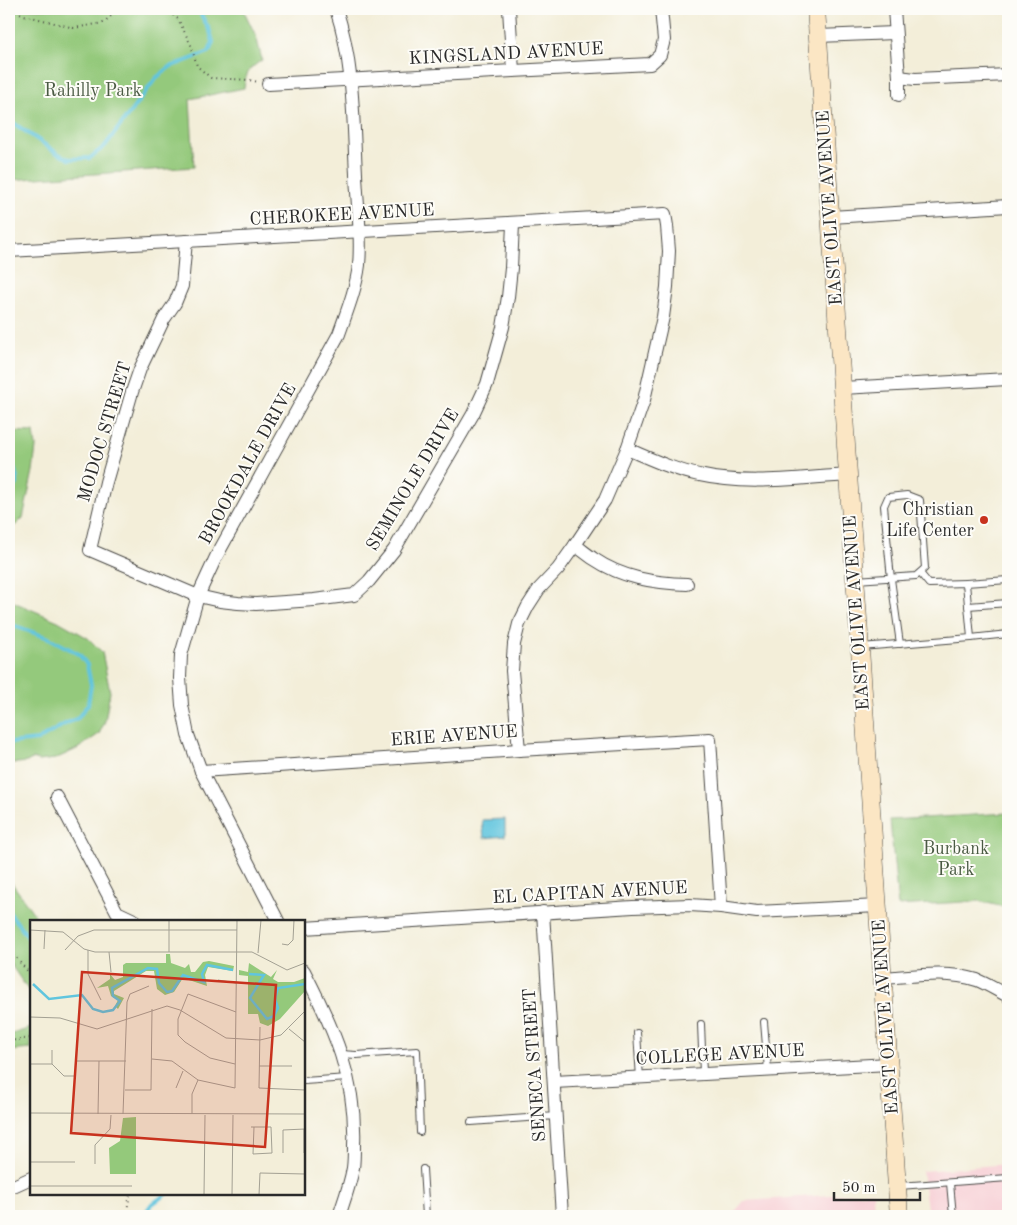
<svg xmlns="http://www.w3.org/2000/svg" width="1017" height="1225" viewBox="0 0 1017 1225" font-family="'Old Standard TT',serif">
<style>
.built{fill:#f7cfd5}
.green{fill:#94c97b;stroke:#607a53}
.water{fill:#60c5de;stroke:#467884}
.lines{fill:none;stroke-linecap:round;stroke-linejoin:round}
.stream{stroke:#60c5de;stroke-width:4}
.service-casing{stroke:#494845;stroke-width:8}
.minor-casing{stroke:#494845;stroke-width:14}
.secondary-casing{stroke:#494845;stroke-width:19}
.path{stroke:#494845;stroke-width:2;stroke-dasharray:1 4;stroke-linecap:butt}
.service{stroke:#fff;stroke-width:6}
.minor{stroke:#fff;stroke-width:12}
.secondary{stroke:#fbe6c4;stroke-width:18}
.poi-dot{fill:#c8321e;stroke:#fdfcf7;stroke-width:2}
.labels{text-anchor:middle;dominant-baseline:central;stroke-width:4;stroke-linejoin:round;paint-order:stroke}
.street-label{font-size:18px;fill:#2b2b2b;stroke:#fdfcf7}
.park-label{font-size:18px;fill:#4a5a43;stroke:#fdfcf7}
.poi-label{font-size:18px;fill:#2b2b2b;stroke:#fdfcf7;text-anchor:end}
.inset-river{fill:none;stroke:#60c5de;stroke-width:2.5}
.inset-road{fill:none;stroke:#a3a093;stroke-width:1}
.view{fill:#c8321e;fill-opacity:0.15;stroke:#c8321e;stroke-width:2.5}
.inset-edge{fill:none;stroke:#2b2b2b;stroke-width:2.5}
</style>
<rect width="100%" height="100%" fill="#fdfcf7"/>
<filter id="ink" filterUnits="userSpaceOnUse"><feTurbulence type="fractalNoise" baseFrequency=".02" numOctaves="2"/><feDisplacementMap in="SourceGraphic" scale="10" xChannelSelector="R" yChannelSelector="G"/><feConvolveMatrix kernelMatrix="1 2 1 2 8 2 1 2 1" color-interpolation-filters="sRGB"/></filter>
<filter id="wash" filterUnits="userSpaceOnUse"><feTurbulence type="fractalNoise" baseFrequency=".0096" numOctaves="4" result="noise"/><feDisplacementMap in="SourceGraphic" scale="20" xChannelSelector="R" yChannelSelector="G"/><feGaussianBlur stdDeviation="1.12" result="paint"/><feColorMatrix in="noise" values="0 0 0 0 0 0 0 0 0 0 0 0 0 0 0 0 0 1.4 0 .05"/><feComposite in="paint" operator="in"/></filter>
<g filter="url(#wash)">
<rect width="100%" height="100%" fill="#f3eed9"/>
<!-- built -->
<g class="built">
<path d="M1008 1164V1216H928L922 1171Z"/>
<path d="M873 1192 874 1216H731L744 1201Z"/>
</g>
<!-- green -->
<g class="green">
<path d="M9 9H243L256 36 262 60C249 69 246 72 244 88L190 99 194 167 9 180Z"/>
<path d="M9 431 34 432 36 447 33 471 23 518 9 531Z"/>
<path d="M9 600 58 621 88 638 102 652 110 692 105 721 99 734 77 749 55 759 38 761 33 759 30 760 27 762 9 764Z"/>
<path d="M1008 813V908L979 901 898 906 890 820Z"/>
<path d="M9 879 39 921H31V994L11 965H9Z"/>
<path d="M31 1028V1049L9 1051V1035Z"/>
</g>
<!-- water -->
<path class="water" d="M505 819V836L484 838 482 820Z"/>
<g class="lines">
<!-- stream -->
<g class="stream">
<path d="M9 120 57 153 69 159 90 158 105 146 156 78 170 67 209 52 213 42 210 31 198 9"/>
<path d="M9 457 11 458 17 478V484L9 493"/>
<path d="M9 624 49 638 79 654 87 665 91 685 88 704 78 718 65 724 38 740 9 743"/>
<path d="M9 912 31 941"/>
<path d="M143 1216 151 1205 166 1194"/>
</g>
</g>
</g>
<g filter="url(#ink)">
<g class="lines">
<defs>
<g id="service">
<path d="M856 580 916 576 925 568 920 500 907 495 888 497 884 506 891 579 900 644"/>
<path d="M966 583 1008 580"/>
<path d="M968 606 1008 603"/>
<path d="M971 638 1008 634"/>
<path d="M861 647 971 638 966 583 929 584 920 573"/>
<path d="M764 1022 768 1070"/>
<path d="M701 1024 703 1074"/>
<path d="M637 1033 640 1078"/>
<path d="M341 1054 356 1055 417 1051 420 1132"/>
<path d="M304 1081 348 1078"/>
<path d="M471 1122 556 1116"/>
<path d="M423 1169 426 1216"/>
<path d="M950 1183 953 1216"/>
<path d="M899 1186 1008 1178"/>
</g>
<g id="minor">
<path d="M509 9 513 71"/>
<path d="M894 9 899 77V95"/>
<path d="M818 36 895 33"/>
<path d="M899 77 915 79 1008 75"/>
<path d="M268 84 513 71 650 64 660 55 664 40 661 9"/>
<path d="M831 217 1008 206"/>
<path d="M186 241 182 286 175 303 164 319 140 369 132 392 106 482 90 550 198 596 220 601 238 603 256 604 314 600 354 595 369 581 394 550 473 414 487 384 503 327 508 297 511 268 513 224"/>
<path d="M9 251 665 214 667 226 669 251 667 287 663 317 644 400 627 449 605 500 575 545 558 569 539 589 528 606 519 624 514 644 512 671 519 750"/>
<path d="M842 388 1008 379"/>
<path d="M627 449C651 459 674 470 699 475 748 486 798 478 848 475"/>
<path d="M575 545C582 550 588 555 594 559 622 578 654 583 687 584"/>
<path d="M201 771 519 750 710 739 721 907"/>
<path d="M57 797 117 912 136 921"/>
<path d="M543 912 562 1216"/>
<path d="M278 921 201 771 188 735 182 705 180 678 181 655 198 596 216 557 339 334C347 311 356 289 359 265 362 234 357 204 356 174 353 119 354 62 336 9"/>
<path d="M304 928 633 907 690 905 721 907 757 912 878 906"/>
<path d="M304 971C333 1027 357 1080 354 1145 354 1153 354 1161 353 1168 350 1185 344 1201 339 1216"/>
<path d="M883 978C914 976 946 970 977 980 987 984 998 991 1008 996"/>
<path d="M554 1082 889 1064"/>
<path d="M9 1188 31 1178"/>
</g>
<path id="secondary" d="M816 9 899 1216"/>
</defs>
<!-- service casing -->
<use href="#service" class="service-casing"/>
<!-- minor casing -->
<use href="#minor" class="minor-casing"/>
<!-- secondary casing -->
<use href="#secondary" class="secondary-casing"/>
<!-- path -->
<g class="path">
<path d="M11 9 24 15 74 28 103 23 119 9"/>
<path d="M165 9 178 19 191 45 197 66 211 78 249 80 258 82"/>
<path d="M9 952 17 959 31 975"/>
<path d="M9 1041 31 1038"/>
<path d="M126 1216 130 1194"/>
</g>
<!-- service -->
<use href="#service" class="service"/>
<!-- minor -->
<use href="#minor" class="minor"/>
<!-- secondary -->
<use href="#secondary" class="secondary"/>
</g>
</g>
<!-- markers -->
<circle class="poi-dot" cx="984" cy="520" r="5"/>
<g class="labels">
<!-- street labels -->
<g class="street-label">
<text transform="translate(506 54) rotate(-3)">KINGSLAND AVENUE</text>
<text transform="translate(830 208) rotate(-94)">EAST OLIVE AVENUE</text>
<text transform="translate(342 215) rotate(-3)">CHEROKEE AVENUE</text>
<text transform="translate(105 432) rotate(-73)">MODOC STREET</text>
<text transform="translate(248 464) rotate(-61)">BROOKDALE DRIVE</text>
<text transform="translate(413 480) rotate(-59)">SEMINOLE DRIVE</text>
<text transform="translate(857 613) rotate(-94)">EAST OLIVE AVENUE</text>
<text transform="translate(454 736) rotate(-4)">ERIE AVENUE</text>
<text transform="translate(590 893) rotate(-3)">EL CAPITAN AVENUE</text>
<text transform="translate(886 1017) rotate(-94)">EAST OLIVE AVENUE</text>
<text transform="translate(720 1055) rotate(-3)">COLLEGE AVENUE</text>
<text transform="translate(535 1065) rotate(-94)">SENECA STREET</text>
</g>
<!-- park labels -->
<g class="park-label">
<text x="93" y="91">Rahilly Park</text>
<text x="956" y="849">Burbank<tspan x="956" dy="21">Park</tspan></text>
</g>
<!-- poi labels -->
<g class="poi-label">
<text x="974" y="510">Christian<tspan x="974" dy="21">Life Center</tspan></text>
</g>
</g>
<!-- overview -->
<g transform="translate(30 920)">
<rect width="275" height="275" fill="#f3eed9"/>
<path d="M136 34H140L141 43 155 48 159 44 161 52H165L173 42 179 41 204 46 203 51 178 47 175 55 177 66 153 58 144 72 135 75 127 69 124 51H116L84 71V74L94 78 88 89 85 86 88 80 81 76 78 66 67 68 80 59V54L85 60 93 57V45L96 43H136ZM219 43 241 57 247 50 243 59 248 62H264L275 58V71L250 99 238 106 230 103 228 94H218V56L209 55V50L218 52ZM106 197V254H80L79 228 90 221 93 198Z" fill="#94c97b"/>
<path class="inset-river" d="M219 54 234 55 220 78 237 99 244 96 248 88 245 79 248 68 275 64M3 64 19 79 52 75 63 89 73 92 83 90 90 81 83 76 82 68 118 48 127 49 129 63 137 72 142 71 153 55 174 62 172 54 177 45 203 50"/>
<path class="inset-road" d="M0 10 33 12 54 29 65 32H222L257 50 275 43M252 24 258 25 263 20 264 0M14 29 15 10M35 30 48 16 64 10H207M58 30V54L71 80M79 32 81 52M139 32V0M228 33 231 0M188 60 206 63M0 97 30 98 67 109 137 86 150 90 196 118 230 120 251 115 275 91M230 107 229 168 275 170M259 109 275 122M22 130V144L34 156H46M122 139 142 141 168 160 205 168 207 0M46 141H96M0 144H22M205 144 180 138 155 122 148 115V99L158 74 206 92M229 146H262M146 168 153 151M95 170H121L122 89M0 193 275 194M68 194 69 141M93 194 97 82 100 74 119 66M162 194V174L168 160M221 207H241L242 233 223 234 224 207M274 209V233M253 233V210L275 209M0 242H45M65 244V225L80 209 81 195M0 266H102M174 275 175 195M202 275 203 195M229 275 230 253 275 254"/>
<path class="view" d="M52 52 246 65 235 227 41 213Z"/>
<rect width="275" height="275" class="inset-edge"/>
</g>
<!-- margin -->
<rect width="1017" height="1225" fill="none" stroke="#fdfcf7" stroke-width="30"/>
<!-- scale -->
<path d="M834 1192v8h86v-8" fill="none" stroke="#2b2b2b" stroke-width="2.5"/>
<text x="842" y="1192" font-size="15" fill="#2b2b2b" stroke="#fdfcf7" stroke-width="4" paint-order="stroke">50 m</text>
</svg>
